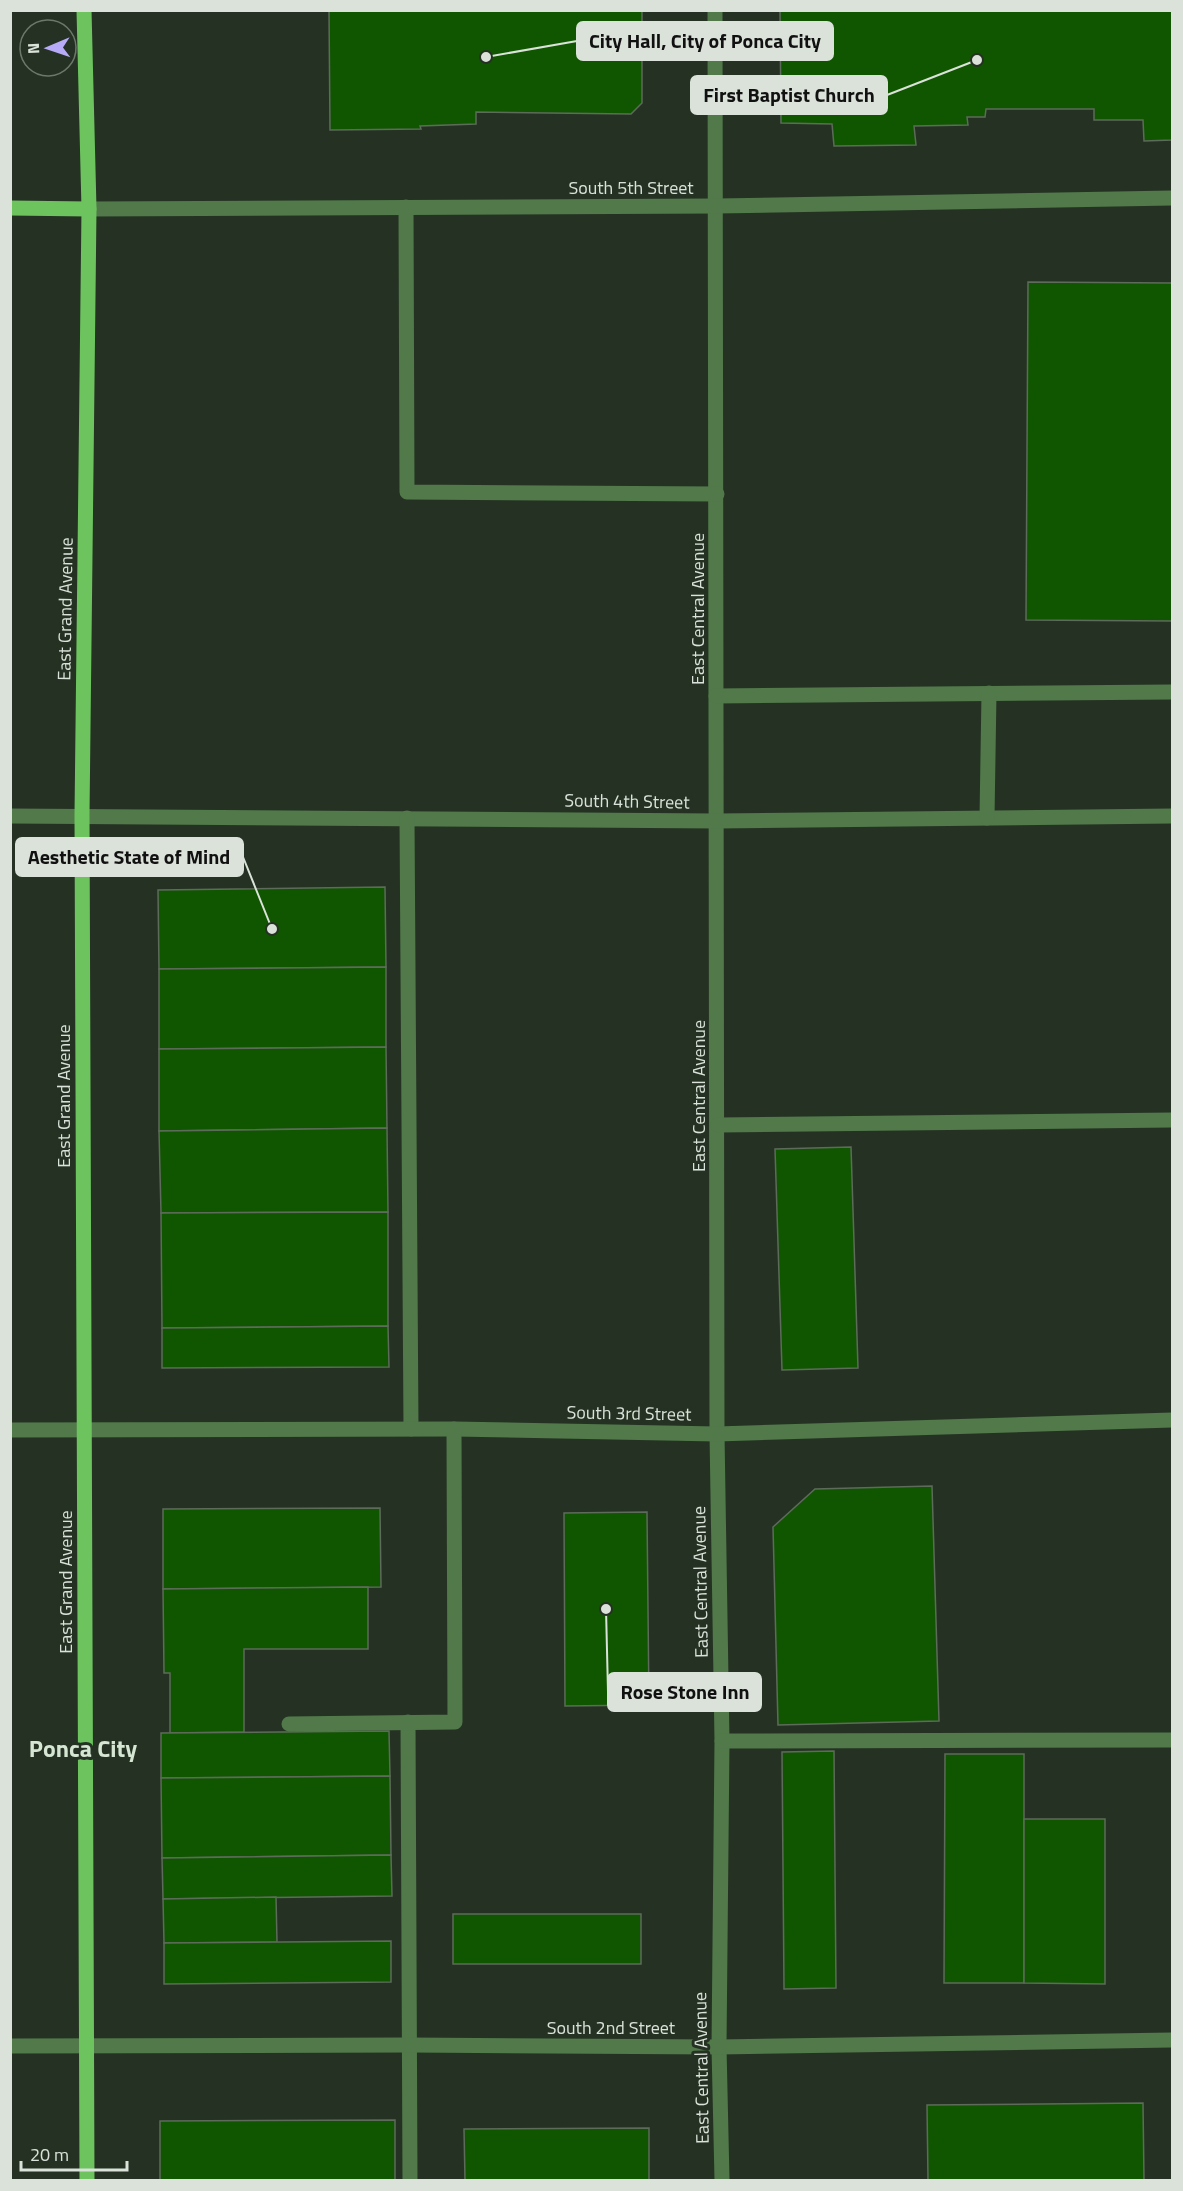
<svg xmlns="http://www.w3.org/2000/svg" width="1183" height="2191" viewBox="0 0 1183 2191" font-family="'Titillium Web',sans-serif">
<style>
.building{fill:#105601;stroke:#5d6b5a;stroke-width:1.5}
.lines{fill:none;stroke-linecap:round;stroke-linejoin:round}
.minor{stroke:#51794a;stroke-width:15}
.major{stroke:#6dc45f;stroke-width:15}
.labels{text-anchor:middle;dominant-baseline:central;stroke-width:6;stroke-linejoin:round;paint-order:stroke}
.street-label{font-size:18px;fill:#dae2d9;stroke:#253223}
.district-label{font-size:24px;font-weight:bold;fill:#d5e6d2;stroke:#253223}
.leader{fill:none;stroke:#dae2d9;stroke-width:2}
.callout-dot{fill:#dae2d9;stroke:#253223;stroke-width:2}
.callout{fill:#dae2d9;stroke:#dae2d9;stroke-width:2}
.callout-label{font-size:20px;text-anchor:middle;font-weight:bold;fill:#111}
</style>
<rect width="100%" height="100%" fill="#253223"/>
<!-- building -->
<g class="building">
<path d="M329 10H642V103L631 114 476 112V124L420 126 421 129 330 130Z"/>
<path d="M780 10H1172V140L1144 141 1143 120H1094V109H986L985 117H967L968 125 914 126 916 145 834 146 832 124 781 123Z"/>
<path d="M1028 282 1172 283V621L1026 620Z"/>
<path d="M385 887 386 967 159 969 158 890Z"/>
<path d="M386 967V1047L159 1049V969Z"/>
<path d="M386 1047 387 1128 159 1131V1049Z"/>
<path d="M387 1128 388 1212 161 1213 159 1131Z"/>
<path d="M851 1147 858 1368 782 1370 775 1149Z"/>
<path d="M388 1212V1326L162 1328 161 1213Z"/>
<path d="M388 1326 389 1367 162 1368V1328Z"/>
<path d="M932 1486 939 1721 778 1725 773 1527 815 1489Z"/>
<path d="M380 1508 381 1587 163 1589V1509Z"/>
<path d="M647 1512 649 1705 565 1706 564 1513Z"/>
<path d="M368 1587V1649H244V1732L170 1733V1673H164L163 1589Z"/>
<path d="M389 1731 390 1776 161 1778V1733Z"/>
<path d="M834 1751 836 1988 784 1989 782 1752Z"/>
<path d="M945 1754H1024V1983H944Z"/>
<path d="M390 1776 391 1855 162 1858 161 1778Z"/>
<path d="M1024 1819H1105V1984L1024 1983Z"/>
<path d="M391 1855 392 1896 163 1899 162 1858Z"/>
<path d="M276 1897 277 1942 164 1943 163 1899Z"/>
<rect x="453" y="1914" width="188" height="50"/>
<path d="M391 1941V1982L164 1984V1943Z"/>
<path d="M1143 2103 1144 2180H928L927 2105Z"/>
<path d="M395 2120V2180H160V2121Z"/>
<path d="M649 2128V2180H465L464 2129Z"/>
</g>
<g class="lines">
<!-- minor -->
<g class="minor">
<path d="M715 10 717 1434 722 1741 719 2047 722 2180"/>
<path d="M406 207 407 492 717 494"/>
<path d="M89 209 717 206 1172 198"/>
<path d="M716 696 1172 692"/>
<path d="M10 816 717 821 1172 816"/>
<path d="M407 818 411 1429"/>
<path d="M987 818 989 693"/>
<path d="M718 1125 1172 1120"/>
<path d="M10 1430 454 1429 717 1434 1172 1420"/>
<path d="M408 1722 410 2180"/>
<path d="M289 1724 455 1722 454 1429"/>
<path d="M722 1741 1172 1740"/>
<path d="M10 2046 409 2045 719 2047 1172 2040"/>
</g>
<!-- major -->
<g class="major">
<path d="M84 10 89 209 82 815 87 2180"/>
<path d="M10 208 89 209"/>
</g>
</g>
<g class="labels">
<!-- street labels -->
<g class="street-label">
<text x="631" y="187">South 5th Street</text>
<text transform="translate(65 609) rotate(-89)">East Grand Avenue</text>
<text transform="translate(697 609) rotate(-90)">East Central Avenue</text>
<text transform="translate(627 801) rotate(1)">South 4th Street</text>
<text transform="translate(63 1096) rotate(-90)">East Grand Avenue</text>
<text transform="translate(698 1096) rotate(-90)">East Central Avenue</text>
<text transform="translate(629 1413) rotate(1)">South 3rd Street</text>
<text transform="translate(65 1582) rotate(-90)">East Grand Avenue</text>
<text transform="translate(700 1582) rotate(-91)">East Central Avenue</text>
<text x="611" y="2027">South 2nd Street</text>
<text transform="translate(701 2068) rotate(-91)">East Central Avenue</text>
</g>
<!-- district labels -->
<g class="district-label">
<text x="83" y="1748">Ponca City</text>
</g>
</g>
<!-- callouts -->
<path class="leader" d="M486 57L577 41M977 60L887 95M272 929L243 857M606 1609L608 1692"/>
<g class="callout-dot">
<circle cx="486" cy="57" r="6"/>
<circle cx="977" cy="60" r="6"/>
<circle cx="272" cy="929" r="6"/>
<circle cx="606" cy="1609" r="6"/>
</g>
<g class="callout">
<rect x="577" y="22" width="256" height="38" rx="6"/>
<rect x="691" y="76" width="196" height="38" rx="6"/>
<rect x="16" y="838" width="227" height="38" rx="6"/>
<rect x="608" y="1673" width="153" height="38" rx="6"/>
</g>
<g class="callout-label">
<text x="705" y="48">City Hall, City of Ponca City</text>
<text x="789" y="102">First Baptist Church</text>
<text x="129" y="864">Aesthetic State of Mind</text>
<text x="685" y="1699">Rose Stone Inn</text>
</g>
<!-- border -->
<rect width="1183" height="2191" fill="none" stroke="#dae2d9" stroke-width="24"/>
<!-- north arrow -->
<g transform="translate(48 48) rotate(268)"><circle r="28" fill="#253223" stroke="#6d786c" stroke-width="1.5"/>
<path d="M0-4.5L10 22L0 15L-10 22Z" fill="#b7abf8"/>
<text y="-9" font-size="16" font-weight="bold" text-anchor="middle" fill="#dae2d9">N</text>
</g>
<!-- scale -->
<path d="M21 2161v9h106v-9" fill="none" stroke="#dae2d9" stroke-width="3"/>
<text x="30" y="2161" font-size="18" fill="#dae2d9" stroke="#253223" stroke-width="4.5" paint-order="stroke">20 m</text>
</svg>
